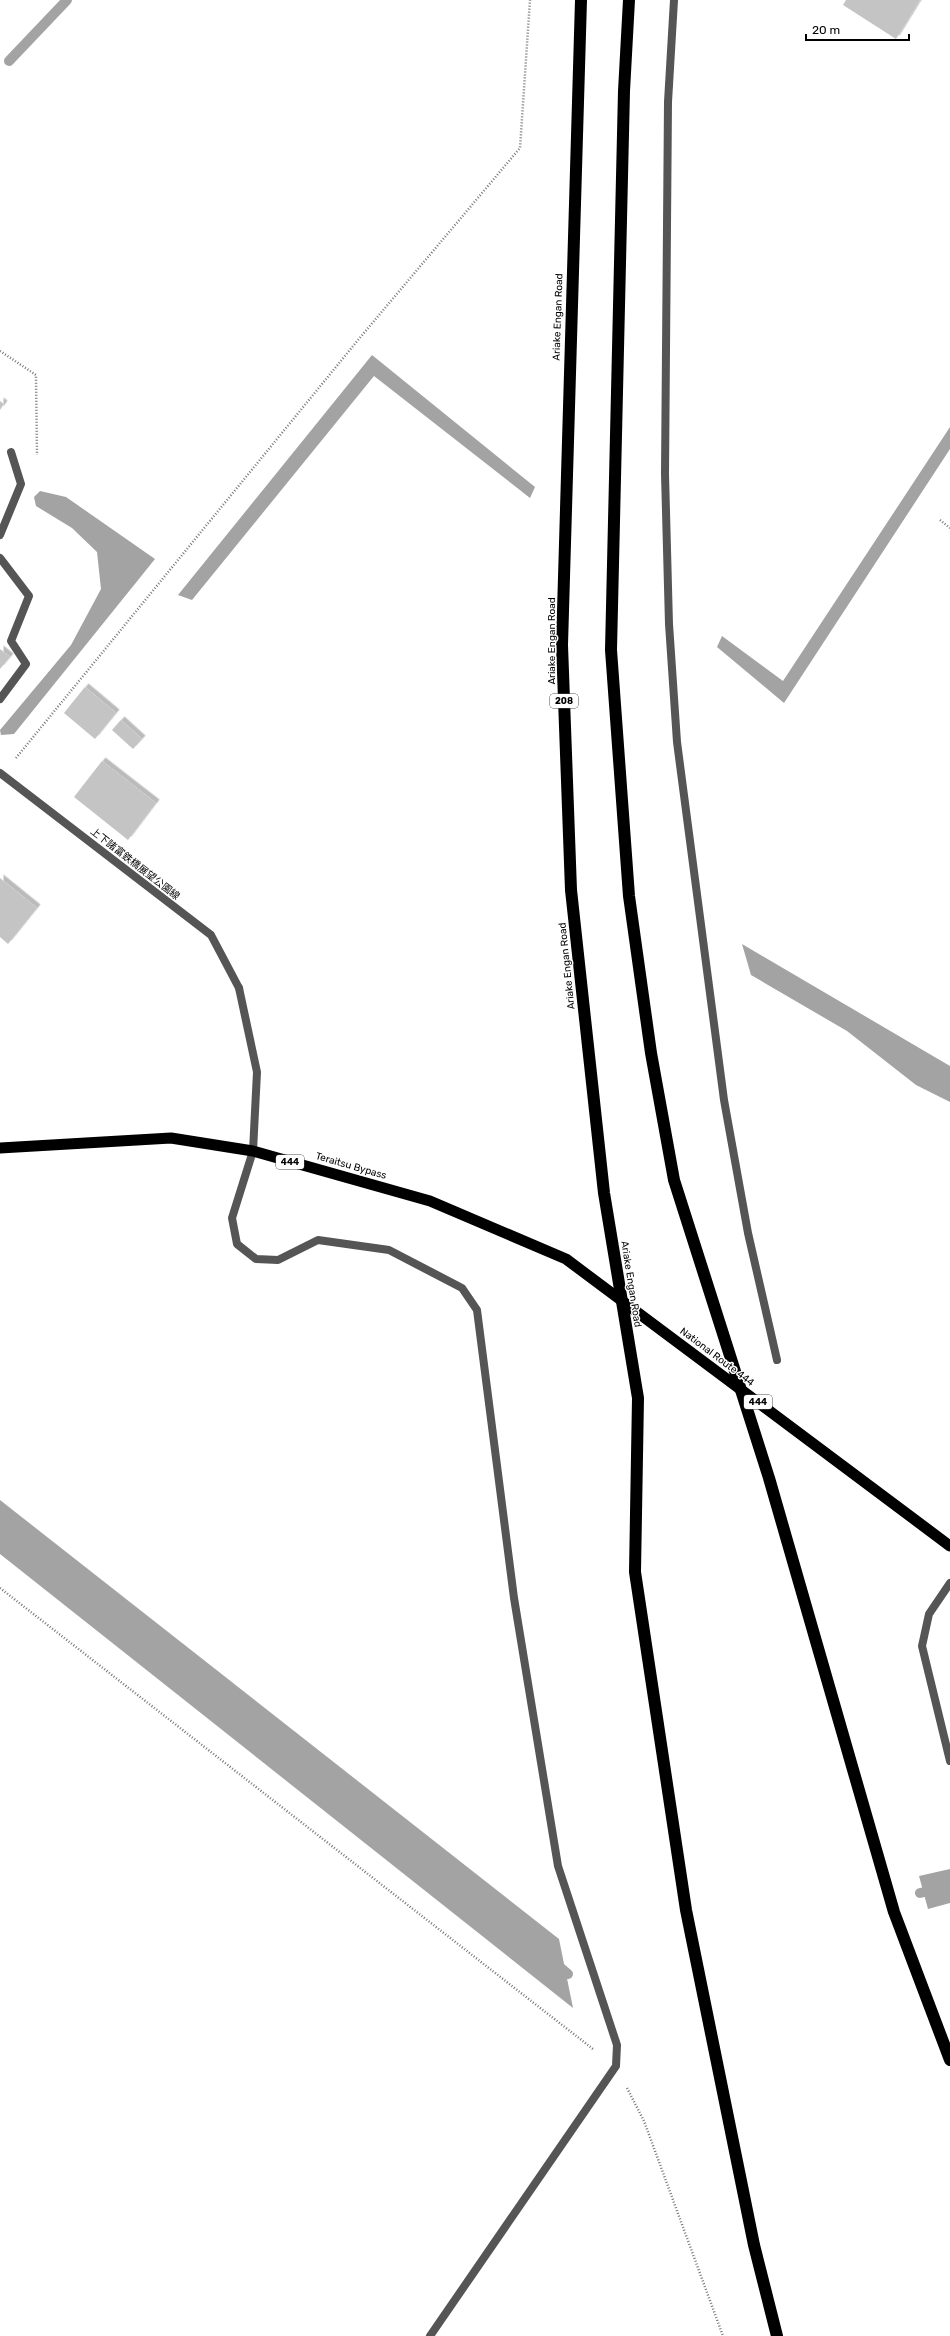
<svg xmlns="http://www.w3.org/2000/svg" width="950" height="2336" viewBox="0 0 950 2336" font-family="Rubik,'Noto Sans JP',sans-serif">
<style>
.water{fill:#a3a3a3}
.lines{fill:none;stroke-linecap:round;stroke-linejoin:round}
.stream{stroke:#a3a3a3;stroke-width:10}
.building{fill:#c4c4c4;filter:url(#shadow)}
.path{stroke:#777;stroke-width:2.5;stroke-dasharray:1 2;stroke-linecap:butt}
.service{stroke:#555;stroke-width:8}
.minor{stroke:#555;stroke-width:8}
.tertiary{stroke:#555;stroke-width:8}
.trunk{stroke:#000;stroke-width:11}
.motorway{stroke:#000;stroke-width:12}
.labels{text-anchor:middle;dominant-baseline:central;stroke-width:3;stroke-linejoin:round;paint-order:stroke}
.shield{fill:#fff;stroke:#4c4c4c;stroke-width:1}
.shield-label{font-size:9px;font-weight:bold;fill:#000}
.street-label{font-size:10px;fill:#000;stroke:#fff}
</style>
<defs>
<filter id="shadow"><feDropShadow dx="3.5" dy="-3.5" stdDeviation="0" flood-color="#0004"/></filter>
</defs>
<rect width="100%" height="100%" fill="#fff"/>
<!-- water -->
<g class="water">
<path d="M372 355 535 487 530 498 374 376 192 600 178 595Z"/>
<path d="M950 427V449L784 703 717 647 722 636 783 681Z"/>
<path d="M40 491 66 497 155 559 14 734 1 735 0 730 71 645 101 589 97 552 72 528 36 506 34 497Z"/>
<path d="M742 944 950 1066V1102L916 1085 847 1031 751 975Z"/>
<path d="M0 1500 559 1939 573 2008 0 1554Z"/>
<path d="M950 1869V1903L928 1909 919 1876Z"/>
</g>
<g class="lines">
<!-- stream -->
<g class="stream">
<path d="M9 61 67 0"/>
<path d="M920 1893 950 1886"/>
<path d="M555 1963 568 1974"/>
</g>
</g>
<!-- building -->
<g class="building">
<path d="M846 0H920L896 39 843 5Z"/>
<path d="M0 401 4 404 0 410Z"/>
<path d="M0 649 10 657 0 669Z"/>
<path d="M85 687 116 713 95 739 64 713Z"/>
<path d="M121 720 142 739 133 749 112 730Z"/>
<path d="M102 761 156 803 128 840 74 797Z"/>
<path d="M0 878 37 908 8 944 0 937Z"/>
</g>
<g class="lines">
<!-- path -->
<g class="path">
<path d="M0 351 36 375 37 455"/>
<path d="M940 520 950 528"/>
<path d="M16 758 358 340 520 148 530 0"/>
<path d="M0 1588 593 2049"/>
<path d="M627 2088 644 2121 723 2336"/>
</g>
<!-- service -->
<g class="service">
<path d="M0 535 21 484 11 452"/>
<path d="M0 558 29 596 11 641 26 664 0 699"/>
</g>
<!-- minor -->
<g class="minor">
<path d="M674 0 668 102 665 474 669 624 677 742 724 1100 748 1233 777 1360"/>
<path d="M239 988 257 1072 253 1151 232 1218 237 1244 256 1259 278 1260 318 1240 389 1250 462 1288 477 1310 514 1598 558 1866 617 2045 616 2066 430 2336"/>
<path d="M950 1583 929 1614 922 1646 950 1761"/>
</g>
<!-- tertiary -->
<path class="tertiary" d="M0 773 211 935 239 988"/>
<!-- trunk -->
<path class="trunk" d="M0 1148 171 1138 253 1151 430 1201 566 1259 950 1546"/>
<!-- motorway -->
<g class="motorway">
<path d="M581 0 562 645 571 890 604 1193 638 1398 635 1572 686 1910 754 2245 777 2336"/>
<path d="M629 0 624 91 611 650 629 896 651 1053 674 1180 769 1478 894 1912 950 2060"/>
</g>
</g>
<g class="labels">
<!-- shield labels -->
<g class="shield">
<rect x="550" y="694" width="28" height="14" rx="3"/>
<rect x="276" y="1155" width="28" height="14" rx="3"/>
<rect x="744" y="1395" width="28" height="14" rx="3"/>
</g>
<g class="shield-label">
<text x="564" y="701">208</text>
<text x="290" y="1162">444</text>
<text x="758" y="1402">444</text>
</g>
<!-- street labels -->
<g class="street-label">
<text transform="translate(558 317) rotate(-88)">Ariake Engan Road</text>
<text transform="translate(552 641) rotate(-90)">Ariake Engan Road</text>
<text transform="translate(135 864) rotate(38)">上下諸富鉄橋展望公園線</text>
<text transform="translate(567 966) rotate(-96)">Ariake Engan Road</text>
<text transform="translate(351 1166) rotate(16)">Teraitsu Bypass</text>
<text transform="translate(631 1284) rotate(81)">Ariake Engan Road</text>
<text transform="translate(717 1357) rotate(37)">National Route 444</text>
</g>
</g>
<!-- scale -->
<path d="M806 34v6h103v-6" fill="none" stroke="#000000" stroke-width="2"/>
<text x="812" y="34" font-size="12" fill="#000000" stroke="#ffffff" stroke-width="3" paint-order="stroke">20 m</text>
</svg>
